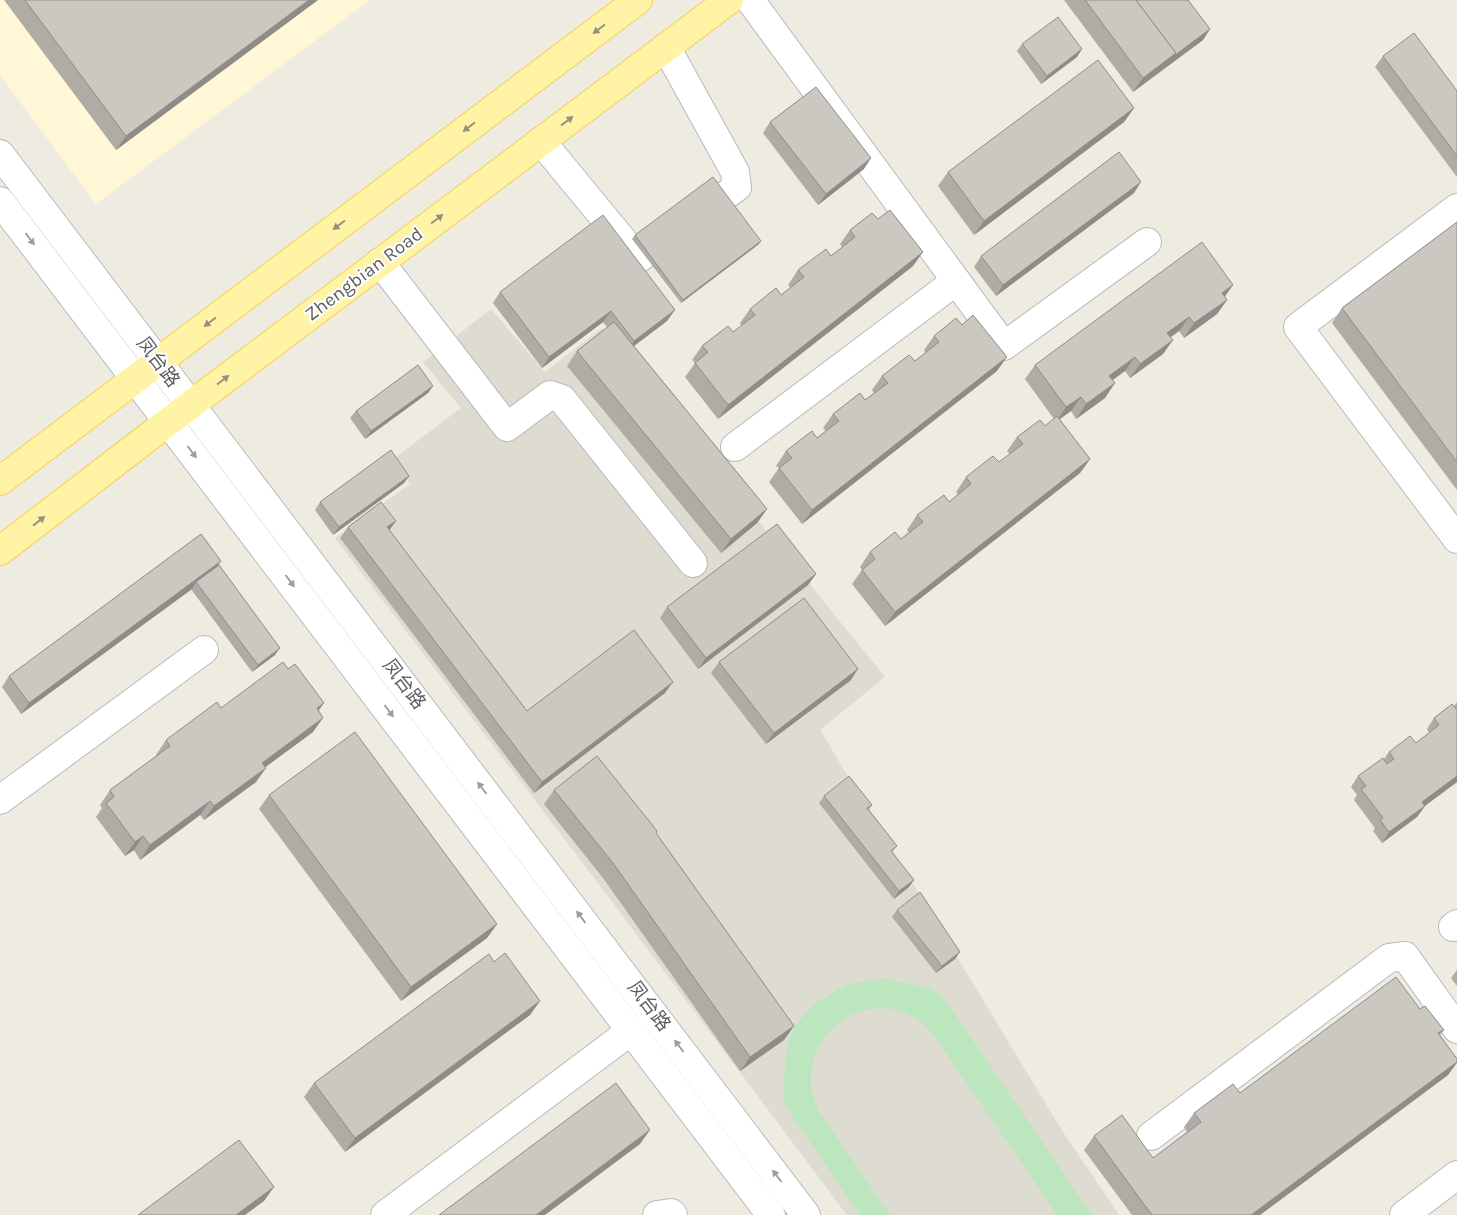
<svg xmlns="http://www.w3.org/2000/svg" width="1457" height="1215" viewBox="0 0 1457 1215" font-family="Karla,'Noto Sans SC',sans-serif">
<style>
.commercial{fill:#fff7d5}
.education{fill:#dedbd0}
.green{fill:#bce7be}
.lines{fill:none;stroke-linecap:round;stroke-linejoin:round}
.minor-casing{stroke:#b7babf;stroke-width:30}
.major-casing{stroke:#f8cf50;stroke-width:30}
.minor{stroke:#fff;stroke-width:28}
.major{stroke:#fff4a5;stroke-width:28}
.wall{fill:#afaca6}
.shaded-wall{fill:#8e8c87}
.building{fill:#cbc8c1;stroke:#8e8c87}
.oneway{fill:#94927a}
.oneway2{fill:#9c9ea1}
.labels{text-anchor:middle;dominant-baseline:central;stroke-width:4;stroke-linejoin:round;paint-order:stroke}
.street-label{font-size:19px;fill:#5a5e63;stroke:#fff}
</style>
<rect width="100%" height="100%" fill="#eeebe1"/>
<!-- commercial -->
<path class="commercial" d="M0 0H370L96 204 0 75Z"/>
<!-- education -->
<path class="education" d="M491 309 545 372 602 328 885 677 820 730 1061 1129 1119 1215H847L604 891 335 538 410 484 392 460 461 408 423 362Z"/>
<!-- green -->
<path class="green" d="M884 978 929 988 943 996 1092 1215H1057L935 1037C928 1029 922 1021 912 1016 866 991 808 1029 811 1081 811 1093 816 1104 821 1114L890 1215H860L784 1104V1078L787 1048 794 1027 814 1004 846 985Z"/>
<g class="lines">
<defs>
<g id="minor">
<path d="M750 0 1004 346 1147 242"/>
<path d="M541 141 638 259 737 187 735 172 666 47"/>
<path d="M0 154 806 1215"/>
<path d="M0 201 771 1215"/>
<path d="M1457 208 1298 327 1457 539"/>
<path d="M380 262 507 427 550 395 562 399 693 563"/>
<path d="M735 447 956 281"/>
<path d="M0 800 204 650"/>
<path d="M1453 927 1457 924"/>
<path d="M1151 1136 1389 958 1405 956 1457 1029"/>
<path d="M385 1215 632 1030"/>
<path d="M657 1215 671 1213 673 1215"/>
<path d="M1404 1215 1457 1175"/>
</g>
<g id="major">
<path d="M0 481 638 0"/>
<path d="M0 551 168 422 729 0"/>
</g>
</defs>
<!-- minor casing -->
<use href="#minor" class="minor-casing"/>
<!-- major casing -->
<use href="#major" class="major-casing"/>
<!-- minor -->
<use href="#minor" class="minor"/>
<!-- major -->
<use href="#major" class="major"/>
</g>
<!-- wall -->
<g class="wall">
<path d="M4 0H318L116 150Z"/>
<path d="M1064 0H1188L1210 29 1203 40 1133 92Z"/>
<path d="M1022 44 1077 57 1041 84 1017 51Z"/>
<path d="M1383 56 1457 91V177L1375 67Z"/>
<path d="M1134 108 1124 122 974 235 938 186 948 172Z"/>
<path d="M770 122 864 169 818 205 763 133Z"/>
<path d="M1134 193 996 296 974 267 981 256Z"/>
<path d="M1457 222V490L1332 323 1342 308Z"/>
<path d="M850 230 913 266 718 419 685 377 695 363 692 360 702 346 733 332 742 326 740 323 750 309 781 295 791 288 788 285 798 270 831 256 842 247 840 244Z"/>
<path d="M635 235 759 244 681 303 632 239Z"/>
<path d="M1233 285 1225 296 1227 300 1217 314 1184 338 1179 331 1171 337 1163 354 1130 378 1125 371 1112 380 1105 398 1076 419 1071 411 1059 419 1090 459 1080 473 885 626 852 584 862 570 860 567 870 552 901 539 909 532 907 530 917 515 949 502 958 494 956 492 966 477 999 462 1010 454 1007 451 1017 437 1045 426 1054 419 1025 379 1035 365Z"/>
<path d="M500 292 667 321 634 346 767 509 757 523 721 553 567 366 577 351 607 327 603 322 542 368 493 303Z"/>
<path d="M934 336 997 371 802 524 769 482 779 468 776 466 786 451 817 438 826 431 823 428 833 414 865 400 874 393 872 390 882 376 915 361 926 353 924 350Z"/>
<path d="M433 386 428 393 365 439 350 418 356 411Z"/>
<path d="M409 476 404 483 333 535 315 510 320 502Z"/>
<path d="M396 521 389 530 527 711 665 693 534 793 340 538 348 527Z"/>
<path d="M219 565 275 655 252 672 191 589H192L21 714 2 687 9 676Z"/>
<path d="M816 574 808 585 698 669 660 618 667 607Z"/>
<path d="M719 662 851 680 766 744 711 673Z"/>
<path d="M1457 702V782L1425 806 1417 817 1382 843 1373 831 1375 828 1354 800 1357 795 1351 787 1358 776 1384 759 1389 752 1416 743 1429 733 1427 729 1434 718 1454 706Z"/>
<path d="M221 708 318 710 313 732 265 767 256 782 204 820 200 815 140 860 134 850 125 856 96 817 102 808 100 805 110 790 156 756V755L166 740Z"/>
<path d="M554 790 656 833 794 1026 784 1040 740 1071 603 878 544 804Z"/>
<path d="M269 795 497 924 487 938 401 1001 259 809Z"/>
<path d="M824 796 872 805 869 810 897 846 892 852 909 887 894 899 819 803Z"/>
<path d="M897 910 955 959 936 973 892 917Z"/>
<path d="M1457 970V986L1451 978Z"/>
<path d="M1420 1009 1444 1030 1440 1035 1457 1059V1063L1448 1075 1260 1215H1132L1084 1150 1094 1136 1153 1158 1187 1132 1184 1127 1194 1113 1240 1093Z"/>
<path d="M530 1015 345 1152 304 1097 314 1083Z"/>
</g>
<!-- shaded-wall -->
<g class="shaded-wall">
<path d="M309 0H318L116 150 126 136Z"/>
<path d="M1210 29 1203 40 1133 92 1143 78 1176 53Z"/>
<path d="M1082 49 1077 57 1041 84 1047 76Z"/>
<path d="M1134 108 1124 122 974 235 984 221Z"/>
<path d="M871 158 864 169 818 205 826 194Z"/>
<path d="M1141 182 1134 193 996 296 1003 285Z"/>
<path d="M761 241 759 244 681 303 683 300Z"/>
<path d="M923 252 913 266 718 419 728 405Z"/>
<path d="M1233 285 1223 299 1222 293Z"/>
<path d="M1227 300 1217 314 1184 338 1194 323Z"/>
<path d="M675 310 667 321 626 352 634 341Z"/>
<path d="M611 311 603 322 542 368 549 357Z"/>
<path d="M1189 317 1179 331 1157 347 1167 333Z"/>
<path d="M1173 340 1163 354 1130 378 1140 364Z"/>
<path d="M1007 357 997 371 802 524 812 510Z"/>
<path d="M1135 357 1125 371 1099 390 1109 376Z"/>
<path d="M1115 383 1105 398 1076 419 1086 404Z"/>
<path d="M433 386 428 393 365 439 371 431Z"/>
<path d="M1081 397 1071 411 1056 422 1066 407Z"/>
<path d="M1090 459 1080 473 885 626 895 612Z"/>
<path d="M409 476 404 483 333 535 339 527Z"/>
<path d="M767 509 757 523 721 553 731 539Z"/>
<path d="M396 521 388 532 387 527Z"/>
<path d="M221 561 214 572 196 582 192 589 21 714 29 703Z"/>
<path d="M816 574 808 585 698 669 706 658Z"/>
<path d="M280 648 275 655 252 672 258 665Z"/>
<path d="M858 669 851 680 766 744 774 733Z"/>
<path d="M673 682 665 693 534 793 542 782Z"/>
<path d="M324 703 314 717 317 708Z"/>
<path d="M323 718 313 732 252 777 262 763Z"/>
<path d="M266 768 256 782 204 820 214 806Z"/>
<path d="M1457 776V782L1415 813 1422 802Z"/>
<path d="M210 801 200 815 140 860 150 845Z"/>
<path d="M1425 806 1417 817 1382 843 1389 832Z"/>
<path d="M143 836 134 850 125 856 135 842Z"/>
<path d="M914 880 909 887 894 899 899 891Z"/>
<path d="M497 924 487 938 401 1001 411 987Z"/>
<path d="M960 952 955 959 936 973 942 966Z"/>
<path d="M540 1001 530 1015 345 1152 355 1138Z"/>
<path d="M794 1026 784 1040 740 1071 750 1057Z"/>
<path d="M1457 1062 1448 1075 1260 1215H1251Z"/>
<path d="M650 1130 640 1144 545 1215H536Z"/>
<path d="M274 1187 264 1201 245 1215H236Z"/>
</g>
<!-- building -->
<g class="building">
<path d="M25 0H309L126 136Z"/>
<path d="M1085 0H1136L1176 53 1143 78Z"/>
<path d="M1136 0H1188L1210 29 1174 56 1176 53Z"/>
<path d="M1058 17 1082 49 1047 76 1022 44Z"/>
<path d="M1414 33 1457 91V156L1383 56Z"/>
<path d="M1098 60 1134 108 984 221 948 172Z"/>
<path d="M816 87 871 158 826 194 770 122Z"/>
<path d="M1119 152 1141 182 1003 285 981 256Z"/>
<path d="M713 177 761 241 683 300 635 235Z"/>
<path d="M890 210 923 252 728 405 695 363 708 352 702 346 728 326 733 332 755 315 750 309 776 288 781 295 804 277 798 270 826 249 831 256 855 237 850 230 872 213 878 219Z"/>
<path d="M603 215 675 310 634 341 611 311 549 357 500 292Z"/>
<path d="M1457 222V462L1342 308Z"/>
<path d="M1202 242 1233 285 1222 293 1227 300 1194 323 1189 317 1167 333 1173 340 1140 364 1135 357 1109 376 1115 383 1086 404 1081 397 1066 407 1035 365Z"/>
<path d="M973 315 1007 357 812 510 779 468 792 458 786 451 812 431 817 438 839 421 833 414 860 393 865 400 888 383 882 376 909 355 915 361 939 342 934 336 956 318 962 325Z"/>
<path d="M614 322 767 509 731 539 577 351Z"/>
<path d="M418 365 433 386 371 431 356 411Z"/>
<path d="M1057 416 1090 459 895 612 862 570 875 559 870 552 895 532 901 539 923 522 917 515 944 495 949 502 971 484 966 477 993 456 999 462 1023 444 1017 437 1040 420 1045 426Z"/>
<path d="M391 450 409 476 339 527 320 502Z"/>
<path d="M381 502 396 521 387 527 527 711 634 630 673 682 542 782 348 527Z"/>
<path d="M777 524 816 574 706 658 667 607Z"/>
<path d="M201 534 221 561 29 703 9 676Z"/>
<path d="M219 565 280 648 258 665 196 582Z"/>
<path d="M804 598 858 669 774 733 719 662Z"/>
<path d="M283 662 288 669 295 664 324 703 317 708 323 718 262 763 266 768 214 806 210 801 150 845 143 836 135 842 106 803 114 797 110 790 170 746 166 740 217 702 221 708Z"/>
<path d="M1452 704 1457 710V776L1422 802 1425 806 1389 832 1380 820 1383 818 1361 789 1366 786 1358 776 1383 758 1387 764 1394 759 1389 752 1410 736 1416 743 1439 725 1434 718Z"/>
<path d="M355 732 497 924 411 987 269 795Z"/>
<path d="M597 756 657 831 656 833 794 1026 750 1057 613 863 554 790Z"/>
<path d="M849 776 872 805 867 808 897 846 891 851 914 880 899 891 824 796Z"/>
<path d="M920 892 960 952 942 966 897 910Z"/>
<path d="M505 953 540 1001 355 1138 314 1083 489 954 494 962Z"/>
<path d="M1396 977 1420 1009 1425 1006 1444 1030 1438 1033 1457 1059V1062L1251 1215H1152L1094 1136 1122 1115 1153 1158 1201 1122 1194 1113 1233 1084 1240 1093Z"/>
<path d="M616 1083 650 1130 536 1215H439Z"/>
<path d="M239 1140 274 1187 236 1215H138Z"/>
</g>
<!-- one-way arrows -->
<defs><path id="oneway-solid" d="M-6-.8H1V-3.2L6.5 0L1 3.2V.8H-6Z" transform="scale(1.25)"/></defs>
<g class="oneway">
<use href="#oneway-solid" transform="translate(599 29) rotate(143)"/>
<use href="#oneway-solid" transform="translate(567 121) rotate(-37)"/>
<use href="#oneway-solid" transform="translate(469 127) rotate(143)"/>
<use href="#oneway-solid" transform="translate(437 219) rotate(-37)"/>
<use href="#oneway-solid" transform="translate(339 225) rotate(143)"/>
<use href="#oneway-solid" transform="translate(210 322) rotate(143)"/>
<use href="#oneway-solid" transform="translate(223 380) rotate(-37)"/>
<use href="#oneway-solid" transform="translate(39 521) rotate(-38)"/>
</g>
<g class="oneway2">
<use href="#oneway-solid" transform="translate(30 239) rotate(53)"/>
<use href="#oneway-solid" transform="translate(192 452) rotate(53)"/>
<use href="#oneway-solid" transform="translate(290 581) rotate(53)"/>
<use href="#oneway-solid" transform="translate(389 711) rotate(53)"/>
<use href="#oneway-solid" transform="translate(482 788) rotate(-127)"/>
<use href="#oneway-solid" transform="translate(581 917) rotate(-127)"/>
<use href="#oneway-solid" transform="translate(679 1046) rotate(-127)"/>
<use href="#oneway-solid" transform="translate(777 1176) rotate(-127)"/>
</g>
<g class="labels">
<!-- street labels -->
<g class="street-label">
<text transform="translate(364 274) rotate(-37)">Zhengbian Road</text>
<text transform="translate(158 362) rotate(53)">凤台路</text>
<text transform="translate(404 684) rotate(53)">凤台路</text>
<text transform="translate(649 1006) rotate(53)">凤台路</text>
</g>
</g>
</svg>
